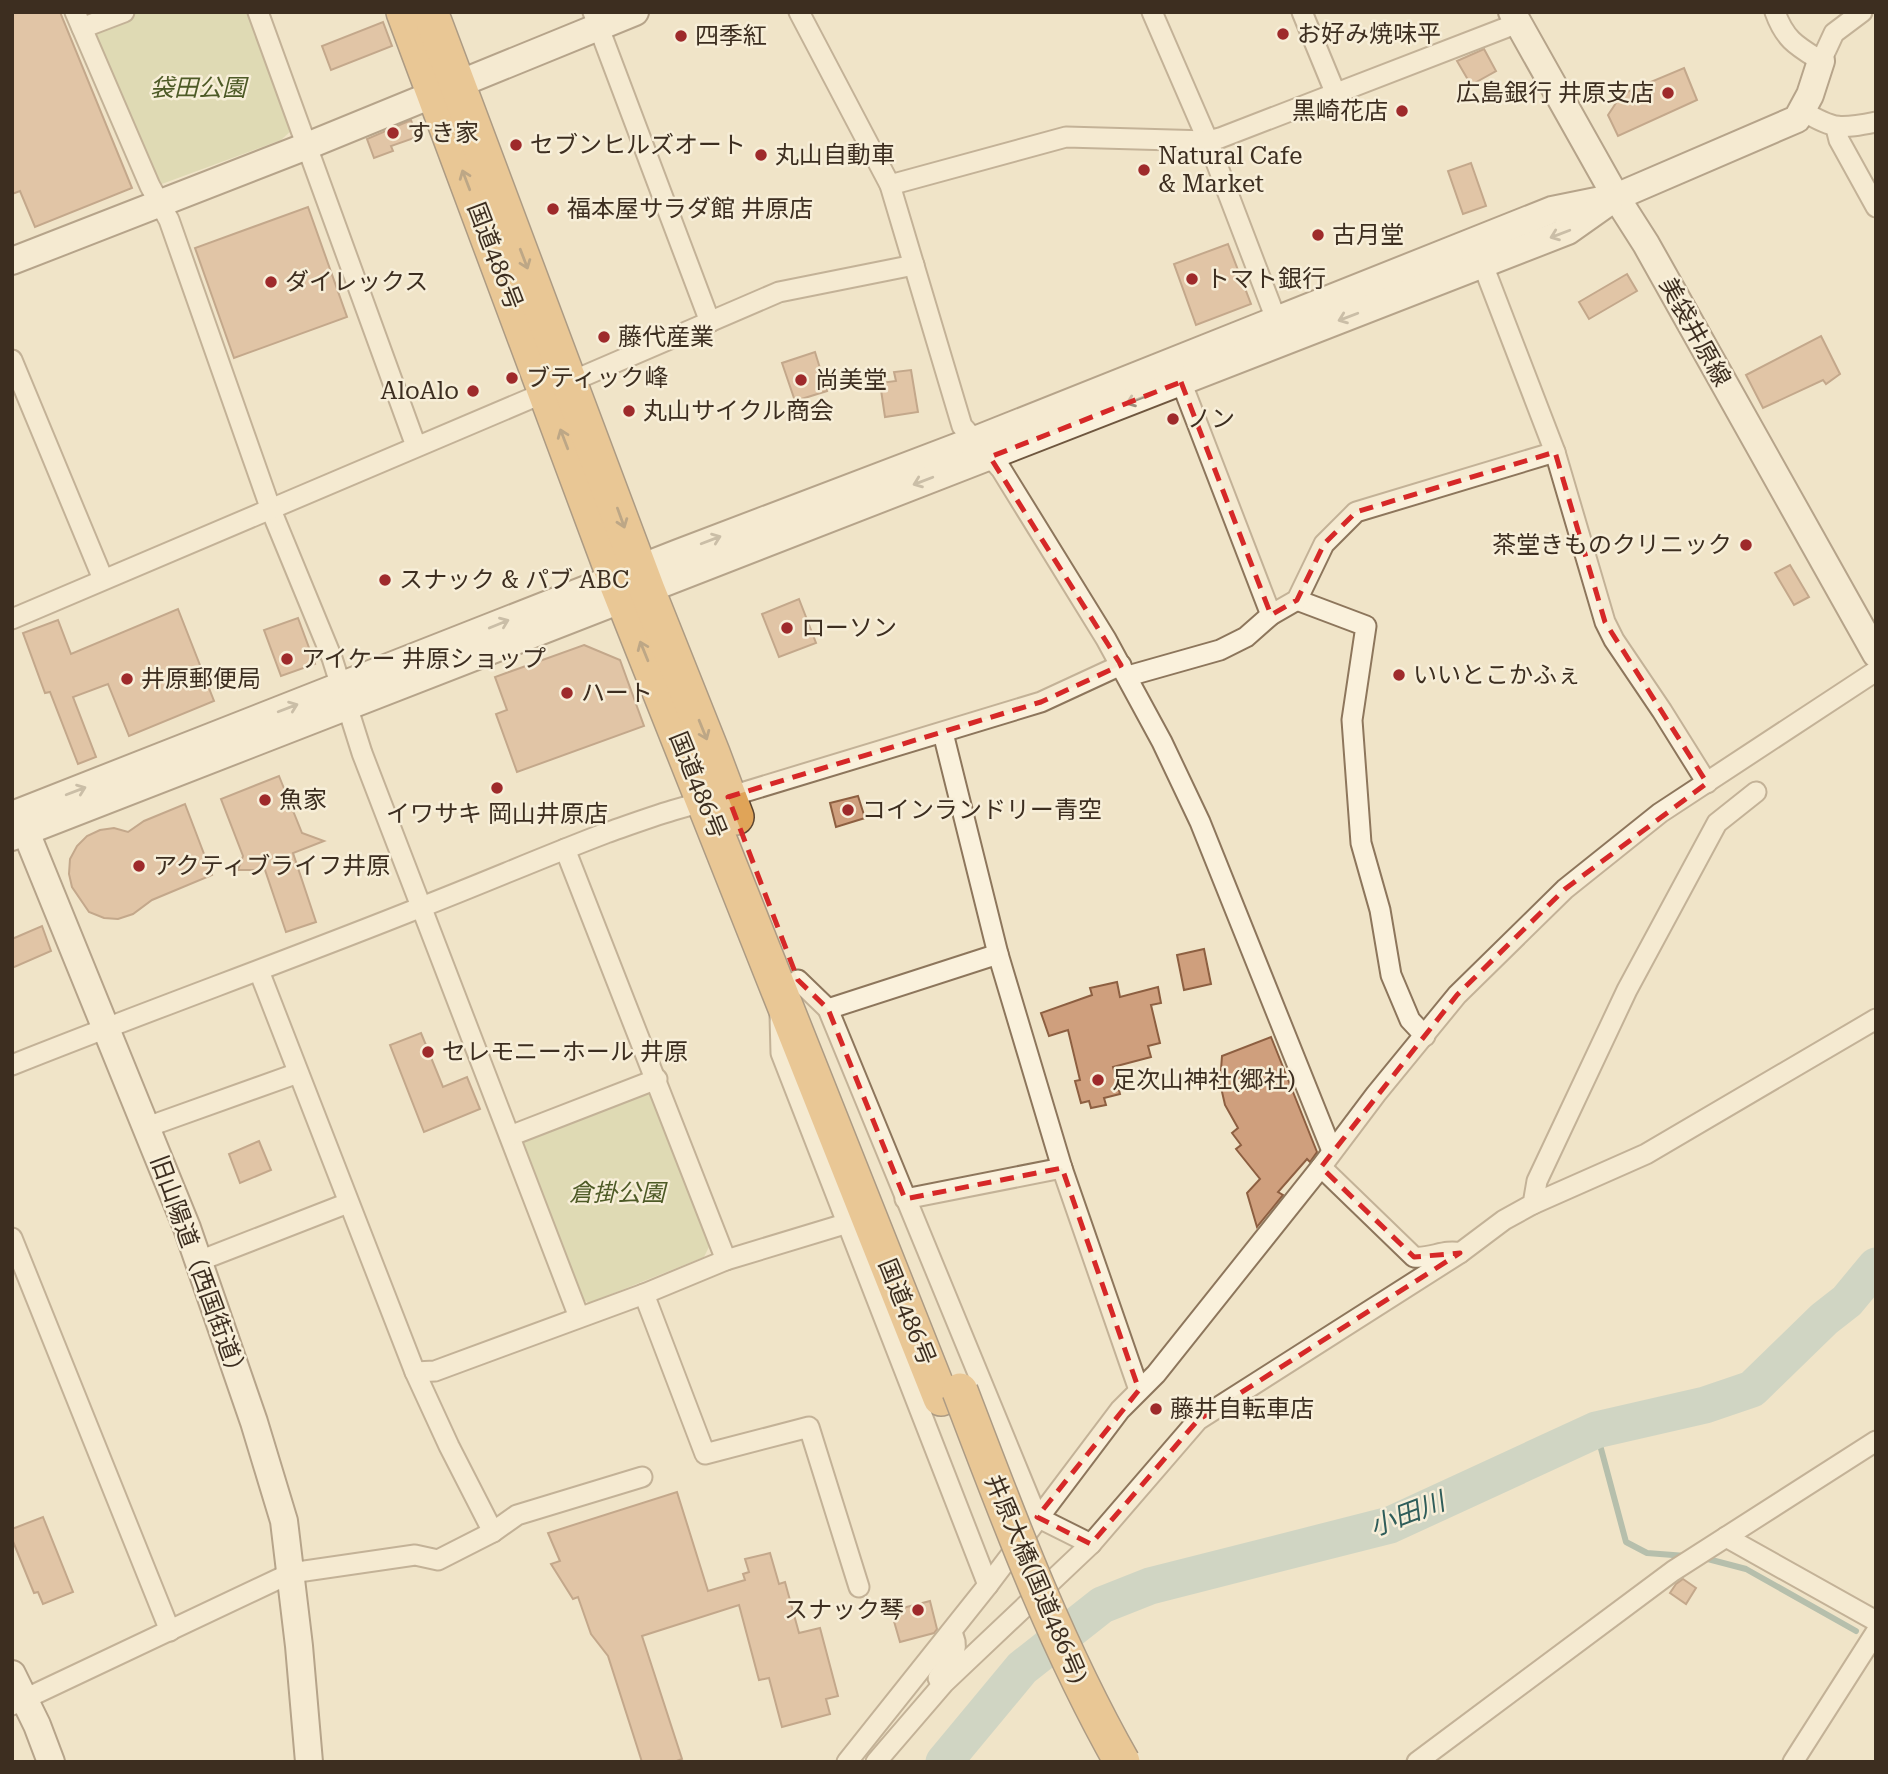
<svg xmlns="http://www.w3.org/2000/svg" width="1888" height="1774" viewBox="0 0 1888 1774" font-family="'Roboto Serif','Noto Sans JP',serif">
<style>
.green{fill:#c9cf9b}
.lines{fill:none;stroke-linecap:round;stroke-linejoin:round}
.stream{stroke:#6f938a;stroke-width:6}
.river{stroke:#a9c4bc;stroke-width:37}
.building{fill:#cf9f7d;stroke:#8d5f41;stroke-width:2}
.street-casing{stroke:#8d765c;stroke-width:23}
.secondary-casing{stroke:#6f573f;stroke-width:30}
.highway-casing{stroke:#5b4430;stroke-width:38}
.street{stroke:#faf1dc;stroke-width:19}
.secondary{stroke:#faf1dc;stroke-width:26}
.highway{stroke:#e0a458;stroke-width:35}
.highway-bridge-casing{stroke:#5b4430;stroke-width:38;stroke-linecap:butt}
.highway-bridge{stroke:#e0a458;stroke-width:35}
.oneway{stroke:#7e5d36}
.oneway2{stroke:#9c907e}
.marked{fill:none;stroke:#d62828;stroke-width:5;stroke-dasharray:14 9;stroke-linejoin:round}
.poi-dot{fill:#9e2a2b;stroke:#f7eed8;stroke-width:2.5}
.labels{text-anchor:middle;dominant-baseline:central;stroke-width:5;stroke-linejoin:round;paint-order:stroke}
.poi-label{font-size:24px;fill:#3d2e20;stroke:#f7eed8;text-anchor:start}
.park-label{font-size:24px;font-style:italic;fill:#4d5a26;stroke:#f7eed8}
.street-label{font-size:24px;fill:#3d2e20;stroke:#f7eed8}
.water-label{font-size:26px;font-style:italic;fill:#2f5d5a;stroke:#f7eed8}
</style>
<rect width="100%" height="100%" fill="#f0e4c8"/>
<!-- green -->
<g class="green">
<path d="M137 12H251L292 130 281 140 159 185 95 38 97 29Z"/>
<path d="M652 1089 711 1243 704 1257 589 1303 583 1300 523 1144 526 1138Z"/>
</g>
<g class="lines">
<!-- stream -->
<g class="stream">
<path d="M1596 1430 1626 1542 1647 1553 1686 1556"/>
<path d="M1704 1558 1746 1569 1856 1631"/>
</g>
<!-- river -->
<path class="river" d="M944 1762 1022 1668 1102 1605 1150 1586 1390 1525 1596 1430 1705 1405 1752 1389 1824 1319 1847 1301 1876 1266"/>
</g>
<!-- building -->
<g class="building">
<path d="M12 12H60L132 188 35 227 20 191 12 194Z"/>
<path d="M383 22 392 46 331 70 322 46Z"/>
<path d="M1484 49 1496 71 1471 85 1457 61Z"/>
<path d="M1684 68 1697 100 1618 136 1608 115 1622 94Z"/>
<path d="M411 120 417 137 391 146 393 151 374 158 367 139Z"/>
<path d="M1471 163 1486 206 1463 214 1448 171Z"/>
<path d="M308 207 347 317 234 358 195 248Z"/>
<path d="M1228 244 1251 304 1196 325 1174 264Z"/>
<path d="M1627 274 1637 291 1589 319 1579 302Z"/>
<path d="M1821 336 1840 374 1826 384 1823 380 1763 408 1746 375Z"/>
<path d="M815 352 827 391 795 401 782 363Z"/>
<path d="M911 370 918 412 885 417 880 383 896 381 894 372Z"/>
<path d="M1790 565 1809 597 1794 605 1775 573Z"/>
<path d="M799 599 816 643 779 657 762 614Z"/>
<path d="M178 609 214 701 129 736 108 684 73 697 96 757 78 764 50 692 45 693 23 633 58 620 71 654Z"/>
<path d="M298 618 315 664 281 676 264 630Z"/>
<path d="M584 645 620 660 644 726 517 772 496 714 507 710 495 677Z"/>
<path d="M279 776 302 833 324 841 293 853 316 922 286 932 265 870H238L243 856 221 799Z"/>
<path d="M858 796 865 818 836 827 830 803Z"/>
<path d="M185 804 212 875 152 900 133 914 118 919 104 918 89 912 72 887 69 874 70 859 77 846 87 836 100 830 114 828 128 832 144 821Z"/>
<path d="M42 926 51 951 12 968V939Z"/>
<path d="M1204 949 1211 984 1184 990 1177 955Z"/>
<path d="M1117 982 1120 997 1158 987 1161 1003 1151 1005 1160 1043 1148 1046 1151 1057 1113 1067 1120 1094 1104 1098 1106 1105 1091 1108 1089 1101 1081 1103 1075 1081 1080 1080 1068 1030 1049 1036 1041 1013 1092 995 1090 988Z"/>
<path d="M421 1033 443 1087 467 1077 480 1109 424 1132 390 1045Z"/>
<path d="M1271 1037 1317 1152 1310 1162 1307 1159 1278 1192 1283 1195 1257 1227 1247 1193 1260 1179 1236 1149 1241 1145 1232 1133 1238 1128 1225 1105 1220 1083 1222 1056Z"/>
<path d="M259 1141 271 1170 240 1183 229 1154Z"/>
<path d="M677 1492 708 1591 745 1580 743 1574 749 1572 745 1559 770 1553 779 1584 785 1582 799 1633 820 1628 838 1696 826 1699 830 1714 782 1727 769 1678 759 1680 739 1605 642 1636 682 1759 674 1762H642L608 1656 591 1634 578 1597 573 1599 551 1564 560 1561 548 1533Z"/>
<path d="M43 1517 73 1592 43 1604 38 1592 34 1593 12 1539V1529Z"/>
<path d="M1683 1579 1696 1588 1686 1604 1670 1593 1676 1584Z"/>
<path d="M930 1601 937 1629 934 1633 900 1642 891 1611Z"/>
</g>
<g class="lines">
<defs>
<g id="street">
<path d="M75 12 150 186 169 220 271 510 332 658 362 753 579 1317"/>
<path d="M258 12 416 446"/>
<path d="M593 12 710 322"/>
<path d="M799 12 890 185 962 426 1001 469 1106 639 1162 742 1200 822 1332 1151"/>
<path d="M1152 12 1208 141 1276 319"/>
<path d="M1302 12 1335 92"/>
<path d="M1775 12C1785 40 1797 46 1821 61L1834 33 1862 12"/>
<path d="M82 28 124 12"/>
<path d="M1803 111C1834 130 1841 129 1876 122"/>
<path d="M1836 128 1839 140 1876 207"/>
<path d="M890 185 1066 137 1208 141 1220 138 1518 23"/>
<path d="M12 360 103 579"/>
<path d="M1177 371 1271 615"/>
<path d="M570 382 779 292 914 265"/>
<path d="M1555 452 1605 622 1614 640 1662 711 1707 783"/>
<path d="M1297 600 1366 626 1352 720 1361 843 1380 910 1391 975 1410 1020 1425 1036"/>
<path d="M12 619 546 392"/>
<path d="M1128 676 1220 650 1246 637 1271 615 1297 600 1324 544 1356 512 1555 452 1478 252"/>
<path d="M943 733 998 954 1062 1168 1139 1390"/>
<path d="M565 849 726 1260"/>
<path d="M259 971 415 1372 449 1446 493 1532"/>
<path d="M798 980 828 1009 1037 1517 1091 1544"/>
<path d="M828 1009 998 954"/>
<path d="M780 1016 781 1053 988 1585"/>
<path d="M12 1065C147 1011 284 962 419 908 481 884 543 857 606 833 649 818 683 805 728 797L1041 702 1121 665"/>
<path d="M147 1127 298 1073"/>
<path d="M510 1136 657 1079"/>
<path d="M1321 1167 1414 1257C1430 1259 1445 1249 1460 1253L1504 1220 1533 1204 1537 1181 1627 990 1717 823 1756 792"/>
<path d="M905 1199 1062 1168"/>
<path d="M1533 1204 1646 1154 1876 1019"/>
<path d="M12 1238 170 1631"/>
<path d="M199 1261 348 1203"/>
<path d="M644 1294 705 1454 809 1427 859 1587"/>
<path d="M415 1372 435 1371 644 1294 726 1260 848 1223"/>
<path d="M1726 1537 1876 1621"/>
<path d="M938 1678C948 1662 963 1650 951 1632"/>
<path d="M12 1705 291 1573 415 1555 438 1560 493 1532 517 1515 642 1477"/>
<path d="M847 1762 988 1585 1120 1410 1156 1374 1321 1167 1376 1094 1457 995 1565 889 1660 813 1876 671"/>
<path d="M876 1762 944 1683 1091 1544 1198 1420 1460 1253"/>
<path d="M1417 1762 1673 1571 1876 1441"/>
<path d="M1793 1762 1876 1632"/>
</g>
<g id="secondary">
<path d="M1512 12 1616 197 1646 244 1876 654"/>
<path d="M12 261 307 146 635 12"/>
<path d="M12 815 678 553 975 440 1552 210 1616 197 1797 119 1810 95 1821 61"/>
<path d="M19 815 187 1228 254 1422 284 1521 299 1646 309 1762"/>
<path d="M12 837C529 632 1049 433 1568 231L1609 202"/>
<path d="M12 1674 37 1725 51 1762"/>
</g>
<g id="highway">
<path d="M404 12 615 578 941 1398"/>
<path d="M434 22 647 590 712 753 736 817"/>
</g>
</defs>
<!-- street casing -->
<use href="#street" class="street-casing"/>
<!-- secondary casing -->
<use href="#secondary" class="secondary-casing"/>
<!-- highway casing -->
<use href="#highway" class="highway-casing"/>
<!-- street -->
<use href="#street" class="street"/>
<!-- secondary -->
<use href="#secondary" class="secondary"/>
<!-- highway -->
<use href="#highway" class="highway"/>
<defs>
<path id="highway-bridge" d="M960 1391C1008 1517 1055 1644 1122 1762"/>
</defs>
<!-- highway-bridge casing -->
<use href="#highway-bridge" class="highway-bridge-casing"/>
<!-- highway-bridge -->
<use href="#highway-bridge" class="highway-bridge"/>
</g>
<!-- one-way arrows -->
<defs><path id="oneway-shaft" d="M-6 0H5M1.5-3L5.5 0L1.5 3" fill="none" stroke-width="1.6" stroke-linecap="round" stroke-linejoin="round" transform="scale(1.75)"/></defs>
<g class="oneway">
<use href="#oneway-shaft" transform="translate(466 180) rotate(-111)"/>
<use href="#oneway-shaft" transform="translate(524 259) rotate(69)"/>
<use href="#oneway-shaft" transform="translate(564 439) rotate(-111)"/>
<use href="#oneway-shaft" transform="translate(621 518) rotate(70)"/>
<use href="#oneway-shaft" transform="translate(644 651) rotate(-112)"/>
<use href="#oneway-shaft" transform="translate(703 730) rotate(68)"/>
</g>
<g class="oneway2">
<use href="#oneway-shaft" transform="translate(1560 234) rotate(159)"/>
<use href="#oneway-shaft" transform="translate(1348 317) rotate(159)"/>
<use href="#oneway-shaft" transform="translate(1136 400) rotate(159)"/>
<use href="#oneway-shaft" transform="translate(923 481) rotate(159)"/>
<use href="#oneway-shaft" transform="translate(711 540) rotate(-21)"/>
<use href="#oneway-shaft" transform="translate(499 624) rotate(-22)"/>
<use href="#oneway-shaft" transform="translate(288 708) rotate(-21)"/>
<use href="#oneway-shaft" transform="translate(76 791) rotate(-21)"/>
</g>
<!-- marked area -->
<path d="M0 0H1888V1774H0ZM1181 382 1271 615 1297 600 1324 544 1356 512 1555 452 1605 622 1707 783 1565 889 1457 995 1321 1167 1414 1257 1460 1253 1198 1420 1091 1544 1037 1517 1139 1390 1062 1168 905 1199 828 1009 798 980 728 797 1041 702 1121 665 990 457Z" fill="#f0e4c8" fill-opacity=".55" fill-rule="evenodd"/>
<path class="marked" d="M1181 382 1271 615 1297 600 1324 544 1356 512 1555 452 1605 622 1707 783 1565 889 1457 995 1321 1167 1414 1257 1460 1253 1198 1420 1091 1544 1037 1517 1139 1390 1062 1168 905 1199 828 1009 798 980 728 797 1041 702 1121 665 990 457Z"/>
<!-- markers -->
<g class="poi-dot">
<circle cx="1283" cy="34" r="7"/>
<circle cx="681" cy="36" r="7"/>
<circle cx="1668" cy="93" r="7"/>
<circle cx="1402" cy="111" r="7"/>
<circle cx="393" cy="133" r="7"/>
<circle cx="516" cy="145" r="7"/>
<circle cx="761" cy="155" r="7"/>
<circle cx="1144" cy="170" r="7"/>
<circle cx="553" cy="209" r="7"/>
<circle cx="1318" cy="235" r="7"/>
<circle cx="1192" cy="279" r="7"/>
<circle cx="271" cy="282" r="7"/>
<circle cx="604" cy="337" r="7"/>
<circle cx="512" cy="378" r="7"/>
<circle cx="801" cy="380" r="7"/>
<circle cx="473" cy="391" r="7"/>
<circle cx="629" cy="411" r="7"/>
<circle cx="1173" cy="419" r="7"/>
<circle cx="1746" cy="545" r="7"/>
<circle cx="385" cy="580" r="7"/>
<circle cx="787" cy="628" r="7"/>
<circle cx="287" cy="659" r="7"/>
<circle cx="1399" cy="675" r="7"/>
<circle cx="127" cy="679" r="7"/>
<circle cx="567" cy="693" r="7"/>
<circle cx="497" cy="788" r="7"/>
<circle cx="265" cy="800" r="7"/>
<circle cx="848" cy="810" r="7"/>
<circle cx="139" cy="866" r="7"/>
<circle cx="428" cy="1052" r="7"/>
<circle cx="1098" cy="1080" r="7"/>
<circle cx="1156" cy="1409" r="7"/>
<circle cx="918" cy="1610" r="7"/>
</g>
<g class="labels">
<!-- poi labels -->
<g class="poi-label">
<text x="1297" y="34">お好み焼味平</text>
<text x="695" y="36">四季紅</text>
<text x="1654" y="93" text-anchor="end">広島銀行 井原支店</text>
<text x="1388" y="111" text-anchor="end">黒崎花店</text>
<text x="407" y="133">すき家</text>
<text x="530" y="145">セブンヒルズオート</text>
<text x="775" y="155">丸山自動車</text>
<text x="1158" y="156">Natural Cafe<tspan x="1158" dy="28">&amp; Market</tspan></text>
<text x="567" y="209">福本屋サラダ館 井原店</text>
<text x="1332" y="235">古月堂</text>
<text x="1206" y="279">トマト銀行</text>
<text x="285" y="282">ダイレックス</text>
<text x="618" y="337">藤代産業</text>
<text x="526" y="378">ブティック峰</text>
<text x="815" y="380">尚美堂</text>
<text x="459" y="391" text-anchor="end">AloAlo</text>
<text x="643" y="411">丸山サイクル商会</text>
<text x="1187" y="419">ノン</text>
<text x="1732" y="545" text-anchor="end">茶堂きものクリニック</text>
<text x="399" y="580">スナック &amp; パブ ABC</text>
<text x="801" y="628">ローソン</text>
<text x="301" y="659">アイケー 井原ショップ</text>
<text x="1413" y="675">いいとこかふぇ</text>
<text x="141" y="679">井原郵便局</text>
<text x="581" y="693">ハート</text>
<text x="279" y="800">魚家</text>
<text x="862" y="810">コインランドリー青空</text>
<text x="497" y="814" text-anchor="middle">イワサキ 岡山井原店</text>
<text x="153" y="866">アクティブライフ井原</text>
<text x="442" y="1052">セレモニーホール 井原</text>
<text x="1112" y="1080">足次山神社(郷社)</text>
<text x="1170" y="1409">藤井自転車店</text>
<text x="904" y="1610" text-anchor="end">スナック琴</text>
</g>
<!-- park labels -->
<g class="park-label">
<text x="198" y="88">袋田公園</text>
<text x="617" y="1193">倉掛公園</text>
</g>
<!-- street labels -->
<g class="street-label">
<text transform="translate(495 256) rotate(69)">国道486号</text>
<text transform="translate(1695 332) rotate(61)">美袋井原線</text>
<text transform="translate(698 785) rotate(68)">国道486号</text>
<text transform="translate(199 1269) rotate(70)">旧山陽道（西国街道）</text>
<text transform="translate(907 1312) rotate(68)">国道486号</text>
<text transform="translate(1036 1579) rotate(67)">井原大橋(国道486号)</text>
</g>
<!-- water labels -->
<g class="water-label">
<text transform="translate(1407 1514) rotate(-21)">小田川</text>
</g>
</g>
<!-- border -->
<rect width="1888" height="1774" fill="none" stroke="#3d2e20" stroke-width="28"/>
</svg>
